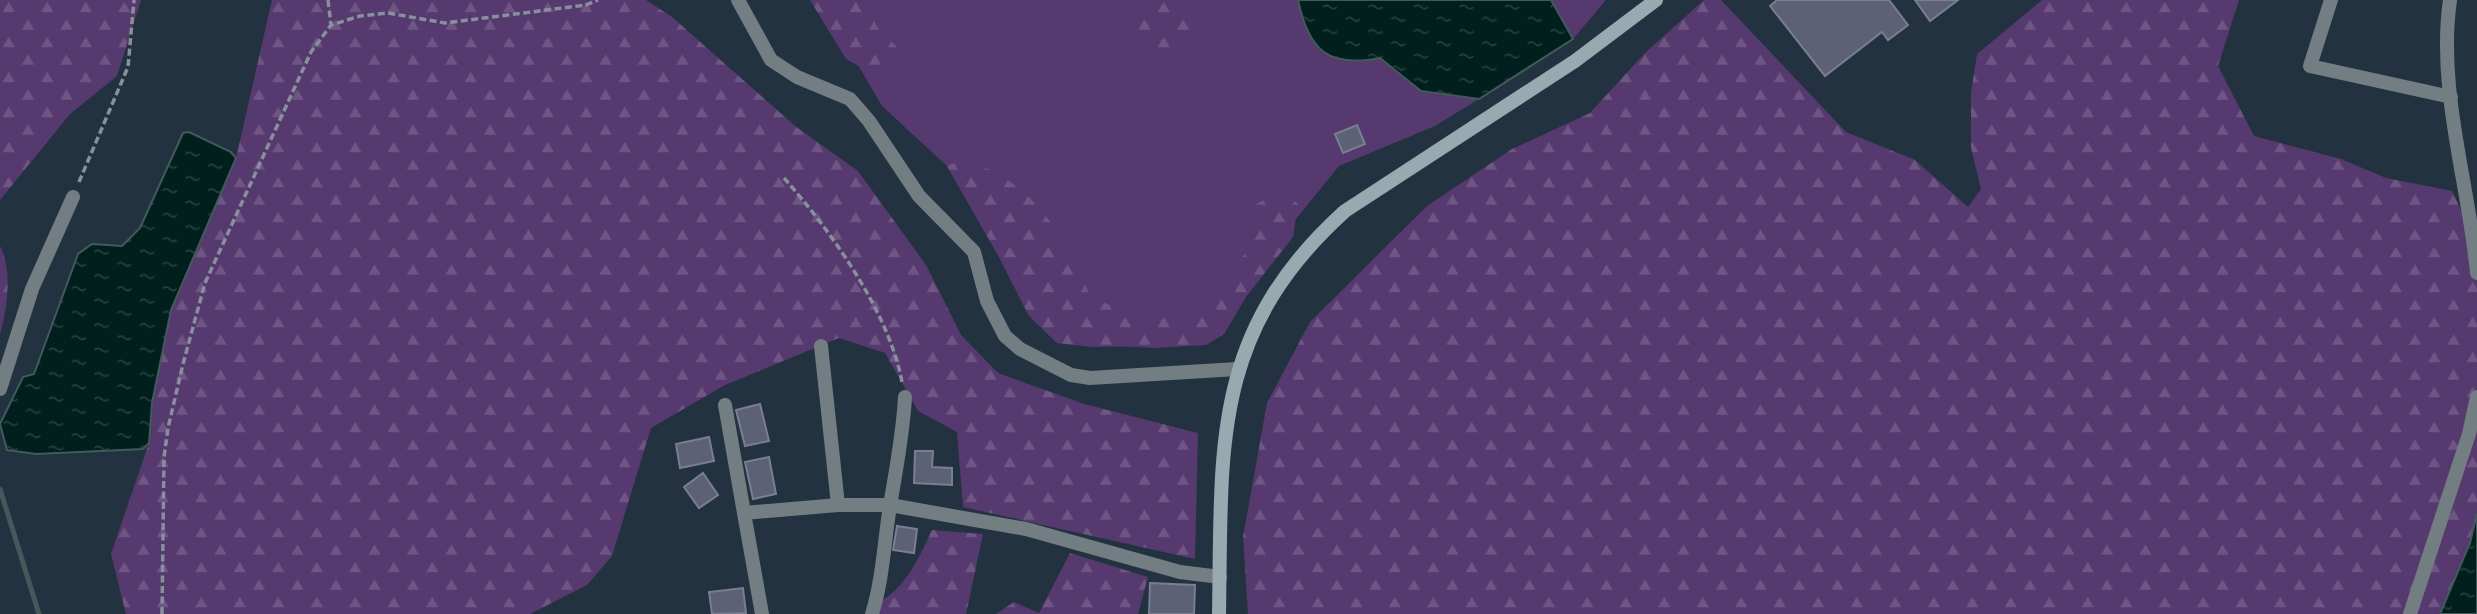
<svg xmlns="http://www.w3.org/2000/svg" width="2477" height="614" viewBox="0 0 2477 614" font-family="'Alegreya Sans',sans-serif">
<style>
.grass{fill:#56396e}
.forest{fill:url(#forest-firs)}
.water{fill:url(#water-ripples);stroke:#425a5b;stroke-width:2}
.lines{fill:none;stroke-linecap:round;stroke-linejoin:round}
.stream{stroke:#425a5b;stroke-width:5}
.building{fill:#5d6175;stroke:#7a7e93;stroke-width:2}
.path{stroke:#86919d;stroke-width:3.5;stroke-dasharray:7 3.5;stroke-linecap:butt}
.street{stroke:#727e81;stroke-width:14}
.secondary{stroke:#97aaaf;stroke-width:14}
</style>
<defs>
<pattern id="forest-firs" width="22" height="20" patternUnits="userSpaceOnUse" patternTransform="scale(1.75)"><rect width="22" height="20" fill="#56396e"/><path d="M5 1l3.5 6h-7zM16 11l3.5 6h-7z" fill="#6e5583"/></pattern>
<pattern id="water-ripples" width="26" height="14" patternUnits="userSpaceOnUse" patternTransform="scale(1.75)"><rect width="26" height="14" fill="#01201d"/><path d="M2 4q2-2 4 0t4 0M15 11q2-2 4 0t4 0" fill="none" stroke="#25403e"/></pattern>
</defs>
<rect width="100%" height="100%" fill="#233240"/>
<!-- grass -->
<path class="grass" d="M820 0H1606L1573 39 1479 99 1435 126 1339 166 1279 240 1224 334 1206 345 1155 348 1057 343 1029 316 999 257 947 166 882 106Z"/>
<!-- forest -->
<g class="forest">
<path d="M0 0H141L117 76 70 114 0 200Z"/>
<path d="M272 0H646L672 17 795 126 858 171 926 265 961 335 998 373 1084 404 1198 433 1195 559 963 507 957 432 918 411 885 353 839 338 725 385 651 428 612 556 587 585 530 614H126L111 554 149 443 152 403 171 310 236 158Z"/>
<path d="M810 0H863L879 30 897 47 895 67 879 77 846 59Z"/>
<path d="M1134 0H1193L1199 18 1195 40C1173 51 1157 55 1138 37Z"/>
<path d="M1704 0H1721L1846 132 1915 160 1968 207 1981 189 1971 148V92L1977 54 2042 0H2239L2218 66 2254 136 2341 159 2386 178 2452 191 2477 244V515L2470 543 2440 614H1248L1243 537 1267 403 1310 322 1427 206 1512 149 1590 113 1646 52Z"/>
<path d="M962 160C1032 177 1064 236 1091 298L1139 316H1188L1227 280 1260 231 1255 205 1276 193 1298 203 1293 237 1246 297 1224 334 1206 345 1092 347 1057 343 1029 316 999 257 947 166Z"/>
<path d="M0 246C13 270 7 309 0 334Z"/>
<path d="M932 530 983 534 966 614H868L869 607C903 594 917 562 932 530Z"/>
<path d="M1070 553 1148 577 1138 614H996L1014 602 1039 613Z"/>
</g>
<!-- water -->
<g class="water">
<path d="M1298 0H1551L1573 39 1479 99 1421 91 1380 58C1328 68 1309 51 1298 0Z"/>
<path d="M189 132 231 152 236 158 171 310 152 403 149 443 143 449 36 454 7 450 0 424 23 377 34 374 78 254 92 244 122 246 140 228 183 133Z"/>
<path d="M2477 513V614H2440L2470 543Z"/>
</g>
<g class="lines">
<!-- stream -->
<path class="stream" d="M0 489 39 614"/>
</g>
<!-- building -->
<g class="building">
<path d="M1777 0H1889L1908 25 1888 40 1882 32 1825 76 1770 6Z"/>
<path d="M1915 0H1958L1930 21Z"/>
<path d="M1357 125 1365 144 1343 153 1335 134Z"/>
<path d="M760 404 769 441 745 446 736 410Z"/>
<path d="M709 437 714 461 680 468 676 444Z"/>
<path d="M915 451H933L932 467 952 468V485L914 483Z"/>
<path d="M769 457 776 494 753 499 745 462Z"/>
<path d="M703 473 718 495 699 508 684 487Z"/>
<path d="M897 526 917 529 914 553 893 550Z"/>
<path d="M1150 583 1195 585 1194 614H1149Z"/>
<path d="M743 588 746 613 712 614 709 592Z"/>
</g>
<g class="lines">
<!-- path -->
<g class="path">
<path d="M328 0 331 25"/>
<path d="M784 178C831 231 889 312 902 382"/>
<path d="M79 182 128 67 134 0"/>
<path d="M162 614 164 457 168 428 183 364 205 283 311 52 331 25 360 16 388 13 445 23 586 5 598 0"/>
</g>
<!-- street -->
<g class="street">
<path d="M738 0 771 60 797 77 850 99 869 121 919 196 974 252 987 301 1005 336 1020 349 1071 375 1090 378 1237 369"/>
<path d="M2331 0 2310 66 2451 97"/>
<path d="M2450 0C2437 90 2469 184 2477 273"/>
<path d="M821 346 838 505"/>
<path d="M0 389 32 289 73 197"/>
<path d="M725 405 744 513"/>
<path d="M762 614 744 513 838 505H890L1026 529 1180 572 1220 577"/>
<path d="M872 614C883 578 884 543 890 506 896 469 903 435 905 397"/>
<path d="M2410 614 2469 434 2477 397"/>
</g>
<!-- secondary -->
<path class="secondary" d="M1219 614C1222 447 1210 333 1345 211L1575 61 1656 0"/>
</g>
</svg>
